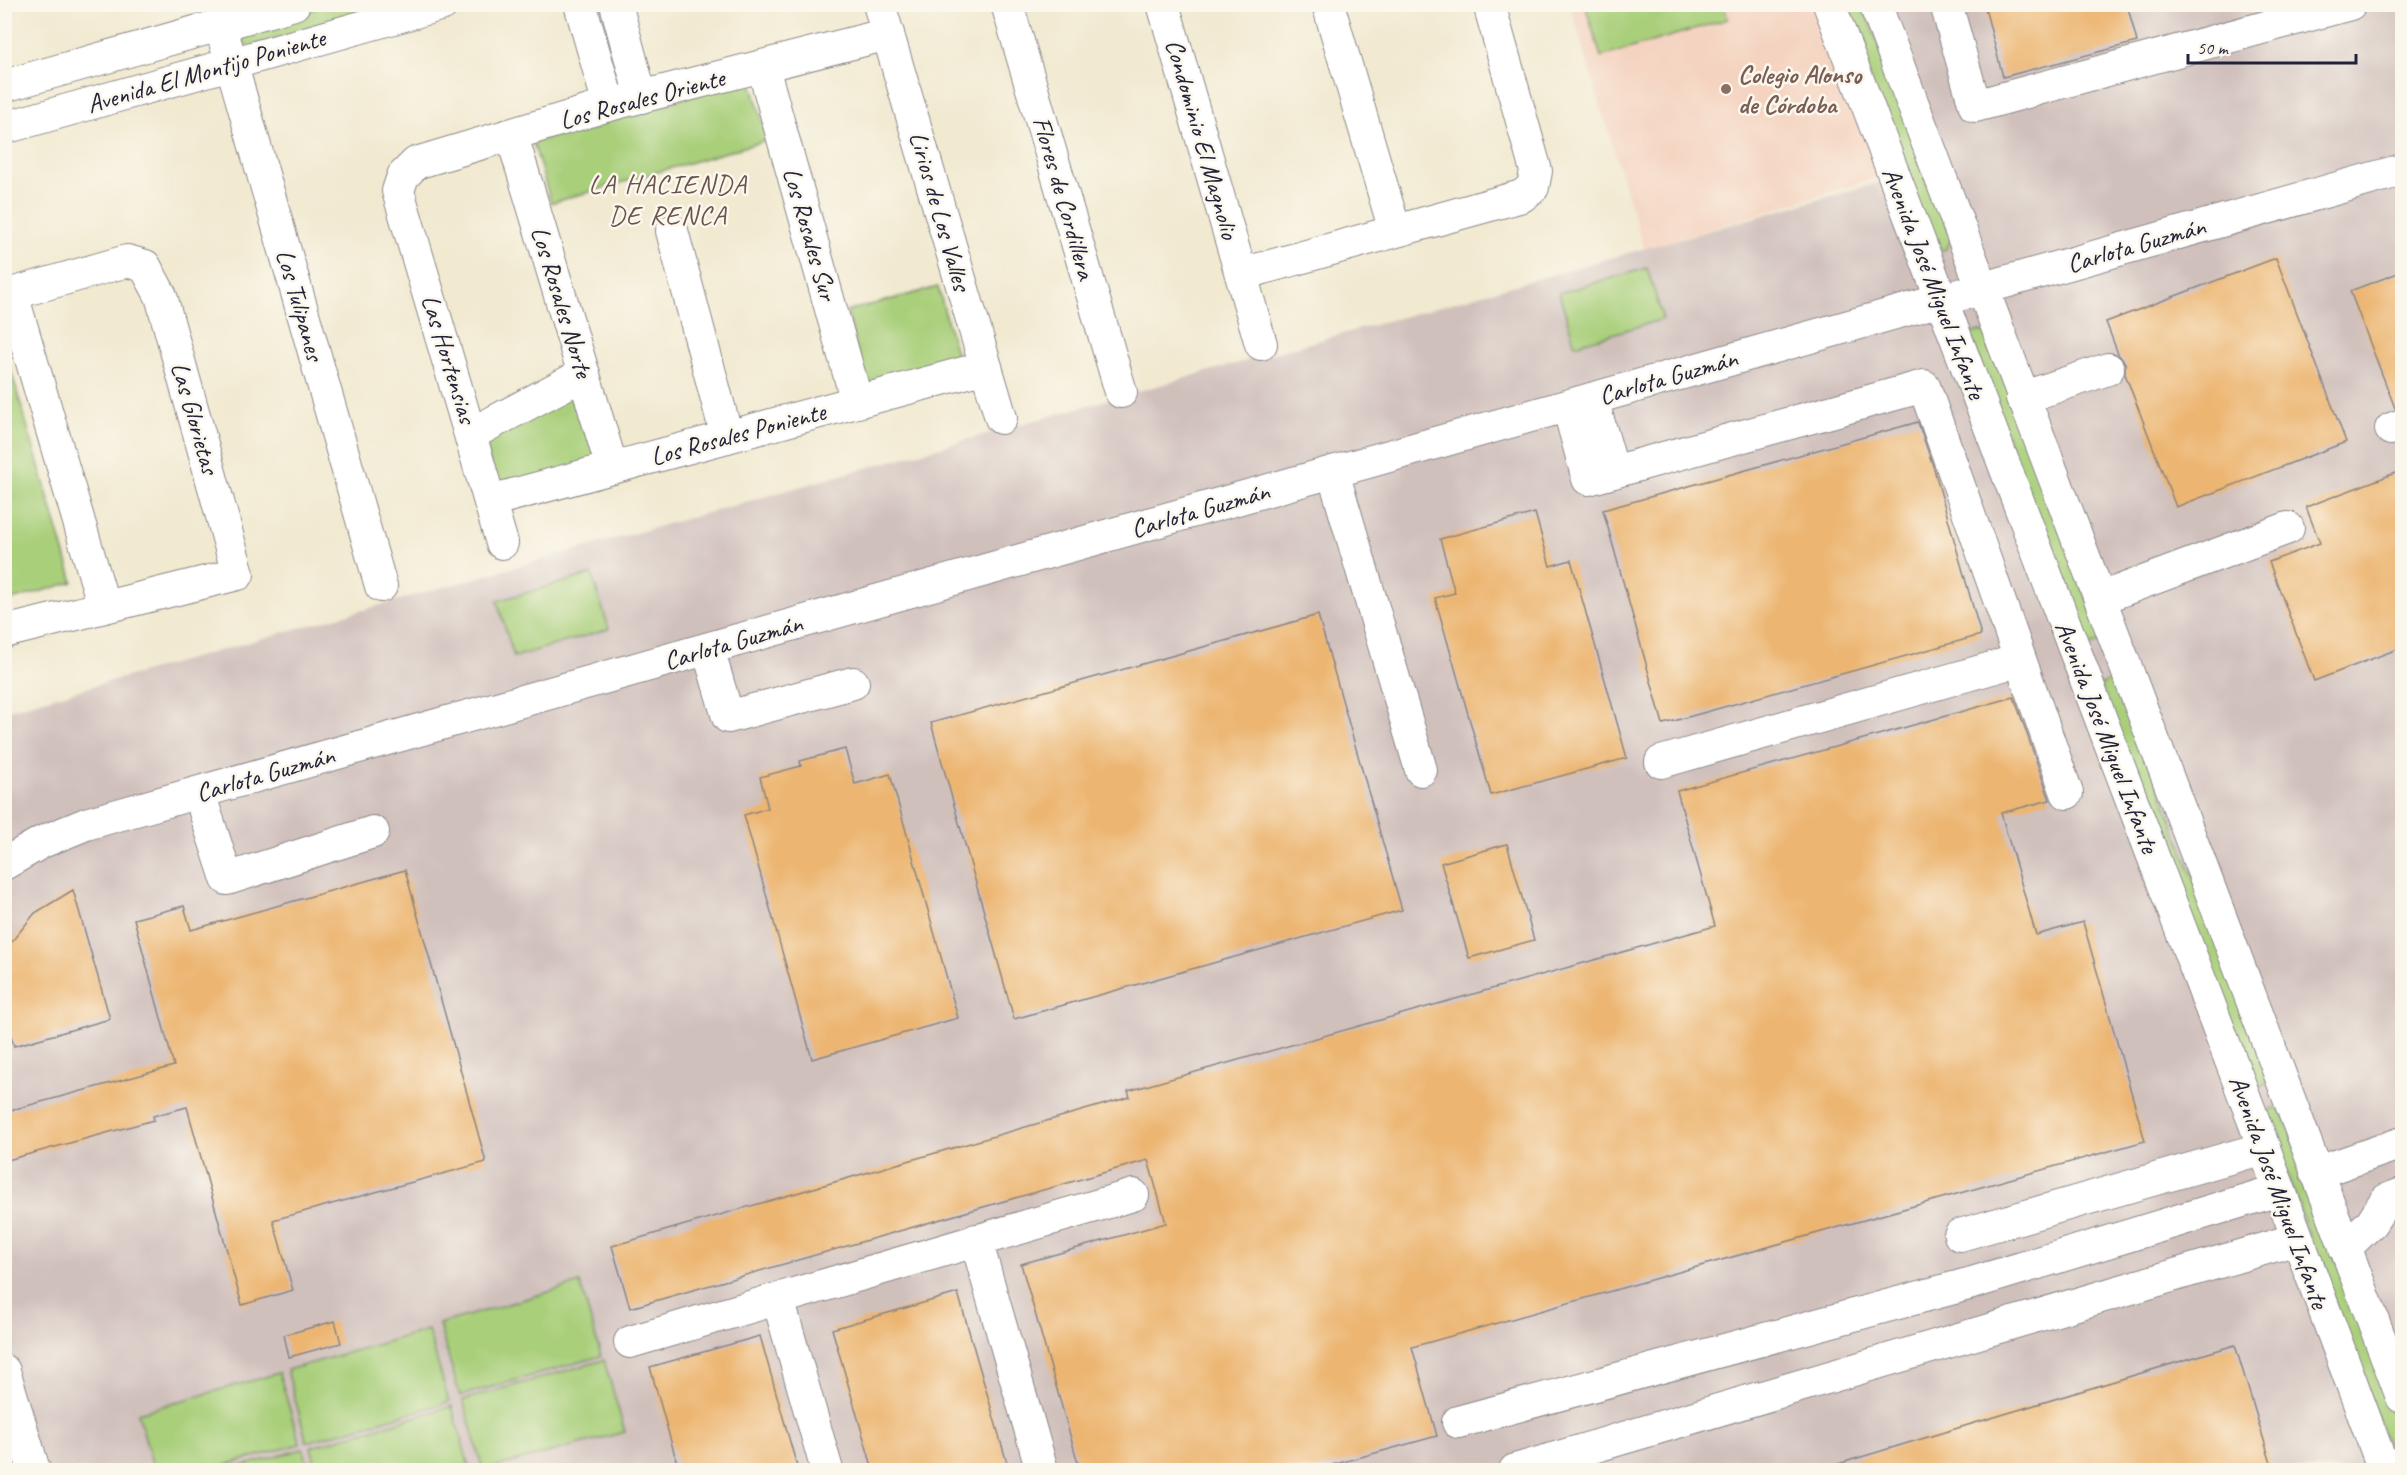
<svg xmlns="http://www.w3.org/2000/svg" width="2407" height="1475" viewBox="0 0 2407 1475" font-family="Caveat,sans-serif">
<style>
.built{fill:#f4d3c0}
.industrial{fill:#d0c0bc}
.green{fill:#a9cf7a;stroke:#66785a;stroke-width:1.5}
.building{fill:#ecb571}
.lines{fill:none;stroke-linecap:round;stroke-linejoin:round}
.minor-casing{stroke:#8a8686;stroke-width:34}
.minor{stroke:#fff;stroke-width:32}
.education-dot{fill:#8d6e63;stroke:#fbf7ec;stroke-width:2}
.labels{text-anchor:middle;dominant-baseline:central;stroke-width:5;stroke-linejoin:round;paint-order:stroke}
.street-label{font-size:26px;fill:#22223b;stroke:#fbf7ec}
.education-label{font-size:26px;font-weight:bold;fill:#785e54;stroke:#fbf7ec;text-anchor:start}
.neighbourhood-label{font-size:27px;letter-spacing:1.5px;fill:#69554e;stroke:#fbf7ec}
</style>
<rect width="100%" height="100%" fill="#fbf7ec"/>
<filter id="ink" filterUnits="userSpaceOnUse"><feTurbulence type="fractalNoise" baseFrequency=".0167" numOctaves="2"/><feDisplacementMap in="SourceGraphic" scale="12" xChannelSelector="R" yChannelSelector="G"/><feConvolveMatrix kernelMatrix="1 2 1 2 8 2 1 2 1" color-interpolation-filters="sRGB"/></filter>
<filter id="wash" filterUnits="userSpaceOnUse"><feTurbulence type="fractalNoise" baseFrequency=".008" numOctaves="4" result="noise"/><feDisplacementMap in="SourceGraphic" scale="24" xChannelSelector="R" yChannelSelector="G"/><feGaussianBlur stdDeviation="1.35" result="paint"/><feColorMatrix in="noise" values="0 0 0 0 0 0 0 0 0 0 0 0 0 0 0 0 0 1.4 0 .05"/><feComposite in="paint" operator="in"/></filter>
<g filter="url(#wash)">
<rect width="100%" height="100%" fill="#f1e9d0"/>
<!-- built -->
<path class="built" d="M1570 5H1823L1890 174 1644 249Z"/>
<!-- industrial -->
<path class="industrial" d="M1825 5H2402V1470H5V711L1891 179Z"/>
<!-- green -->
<g class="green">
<path d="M328 5H404L249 46 242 43 238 36 241 29Z"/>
<path d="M1585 5H1723L1728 19 1601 57Z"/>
<path d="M1839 5H1863L1952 239 1946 249 1936 251Z"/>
<path d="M750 79 768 140 551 203 533 142Z"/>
<path d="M1647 268 1663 319 1575 345 1559 293Z"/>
<path d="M938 287 958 361 866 385 847 311Z"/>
<path d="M1980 331 1987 334 2103 641 2083 649 1970 334Z"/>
<path d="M4 347 73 582 5 602H4Z"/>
<path d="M577 388 600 461 497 490 483 436Z"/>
<path d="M592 574 609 629 514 657 497 601Z"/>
<path d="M2117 677 2271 1081 2252 1089 2099 686Z"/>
<path d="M2272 1108H2278L2283 1113 2402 1424V1470H2396L2265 1115Z"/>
<path d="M580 1283 601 1356 460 1396 439 1324Z"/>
<path d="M428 1330 449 1402 307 1442 287 1370Z"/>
<path d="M604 1360 625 1432 483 1470 463 1400Z"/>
<path d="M279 1373 300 1444 208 1470H154L138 1413Z"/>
<path d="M452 1406 470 1470H317L311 1447Z"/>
<path d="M303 1449 309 1470H228Z"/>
</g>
<g id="blocks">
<!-- building -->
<g class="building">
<path d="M1984 4H2127L2137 42 2003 77Z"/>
<path d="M2276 258 2346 442 2176 507 2125 374V363L2118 354 2106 322Z"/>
<path d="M2403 271V407L2395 408 2350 291Z"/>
<path d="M1918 422 1934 469 1981 635 1663 724 1603 510Z"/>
<path d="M2403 470V647L2314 681 2269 562 2320 543 2306 507Z"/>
<path d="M1535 513 1550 566 1571 560 1627 758 1491 795 1435 598 1455 593 1440 539Z"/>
<path d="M1318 615 1402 910 1014 1019 931 723Z"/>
<path d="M2014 697 2050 800 2001 813 2036 935 2083 922 2145 1141 1412 1347 1437 1436 1314 1470H1080L1021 1264 1166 1223 1148 1160 630 1308 612 1246 1130 1097 1128 1091 1715 926 1677 791Z"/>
<path d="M845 749 855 784 890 774 958 1018 812 1059 744 815 768 808 760 777 801 766 800 761Z"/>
<path d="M1507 844 1534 940 1469 958 1441 863Z"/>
<path d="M405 870 486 1162 273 1220 293 1290 242 1305 187 1107 153 1116 154 1120 4 1161V1112L174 1066 134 919 184 906 191 930Z"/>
<path d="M73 890 110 1019 14 1046 4 1014V951L35 913Z"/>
<path d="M958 1293 1009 1470H873L832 1329Z"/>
<path d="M335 1321 341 1343 289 1357 284 1335Z"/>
<path d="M760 1336 798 1470H679L650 1367Z"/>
<path d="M2235 1345 2273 1470H1832L1831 1466Z"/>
</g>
</g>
</g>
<g filter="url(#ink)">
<use href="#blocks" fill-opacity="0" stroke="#8a8686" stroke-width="1.5"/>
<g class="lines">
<defs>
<g id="minor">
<path d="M580 4 609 105"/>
<path d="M616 4 641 97"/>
<path d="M879 4 1001 418"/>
<path d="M1007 4 1121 392"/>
<path d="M1163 4 1261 344"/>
<path d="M1328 4 1395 231"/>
<path d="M1829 4 2264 1148 2384 1470"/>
<path d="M1875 4 2402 1397"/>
<path d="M1946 4 1975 106 2350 4"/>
<path d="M220 24 381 586"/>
<path d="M763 67 857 402"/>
<path d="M4 86 294 4"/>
<path d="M4 128 443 4"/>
<path d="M512 136 612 468"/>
<path d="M672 231 727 437"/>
<path d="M1242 274 1522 196 1533 187 1536 171 1489 4"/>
<path d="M12 294 104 607"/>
<path d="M4 296 127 261 145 266 161 296 238 574 4 632"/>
<path d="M2022 398 2108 369"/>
<path d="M1592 399 1613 472"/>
<path d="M1568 406 1588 479 1924 386 2067 793"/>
<path d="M2391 429 2402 425"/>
<path d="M471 434 584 374"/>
<path d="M1333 472 1421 770"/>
<path d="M490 501 986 367"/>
<path d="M502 543 398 191 403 176 416 163 609 105 888 34"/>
<path d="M2101 598 2288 528"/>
<path d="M708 649 728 717 853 683"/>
<path d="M1661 762 2020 660"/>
<path d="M199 793 227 879 373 832"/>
<path d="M4 864 42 842 86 824 2402 170"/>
<path d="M2316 1173 2402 1143"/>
<path d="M1960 1235 2264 1148"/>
<path d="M976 1240 1042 1470"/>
<path d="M2345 1248 2371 1223 2386 1200 2402 1194"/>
<path d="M778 1299 827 1470"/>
<path d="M630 1342 1133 1195"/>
<path d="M4 1371 34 1470"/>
<path d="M1458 1422 1972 1283 2279 1190"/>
<path d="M1515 1470 2297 1239"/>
</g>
</defs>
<!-- minor casing -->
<use href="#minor" class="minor-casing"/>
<!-- minor -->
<use href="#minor" class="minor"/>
</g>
</g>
<!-- markers -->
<circle class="education-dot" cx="1726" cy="89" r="6"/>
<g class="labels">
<!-- street labels -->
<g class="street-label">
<text transform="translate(206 71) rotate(-16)">Avenida El Montijo Poniente</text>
<text transform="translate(642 99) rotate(-15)">Los Rosales Oriente</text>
<text transform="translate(1202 139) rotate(74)">Condominio El Magnolio</text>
<text transform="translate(1064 198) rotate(74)">Flores de Cordillera</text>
<text transform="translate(940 211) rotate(74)">Lirios de Los Valles</text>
<text transform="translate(810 234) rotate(74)">Los Rosales Sur</text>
<text transform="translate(2136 245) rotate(-16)">Carlota Guzmán</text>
<text transform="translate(1934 283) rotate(69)">Avenida José Miguel Infante</text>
<text transform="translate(562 302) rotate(73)">Los Rosales Norte</text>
<text transform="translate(300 305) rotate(74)">Los Tulipanes</text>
<text transform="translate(449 359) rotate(73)">Las Hortensias</text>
<text transform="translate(1668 377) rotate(-16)">Carlota Guzmán</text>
<text transform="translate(195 418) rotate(74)">Las Glorietas</text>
<text transform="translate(738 434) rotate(-15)">Los Rosales Poniente</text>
<text transform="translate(1200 510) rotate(-16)">Carlota Guzmán</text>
<text transform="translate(733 642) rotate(-16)">Carlota Guzmán</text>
<text transform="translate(2107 737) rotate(69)">Avenida José Miguel Infante</text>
<text transform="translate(265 774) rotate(-16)">Carlota Guzmán</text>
<text transform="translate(2279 1192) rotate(70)">Avenida José Miguel Infante</text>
</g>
<!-- education labels -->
<g class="education-label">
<text x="1738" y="74">Colegio Alonso<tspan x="1738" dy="30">de Córdoba</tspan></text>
</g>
<!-- neighbourhood labels -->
<g class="neighbourhood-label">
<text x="668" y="184">LA HACIENDA<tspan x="668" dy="31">DE RENCA</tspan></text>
</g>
</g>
<!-- margin -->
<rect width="2407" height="1475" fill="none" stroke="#fbf7ec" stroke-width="24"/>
<!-- scale -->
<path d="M2188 54v9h168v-9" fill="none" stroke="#22223b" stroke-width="3"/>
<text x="2197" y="54" font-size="18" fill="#22223b" stroke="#fbf7ec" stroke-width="4.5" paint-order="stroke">50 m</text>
</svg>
